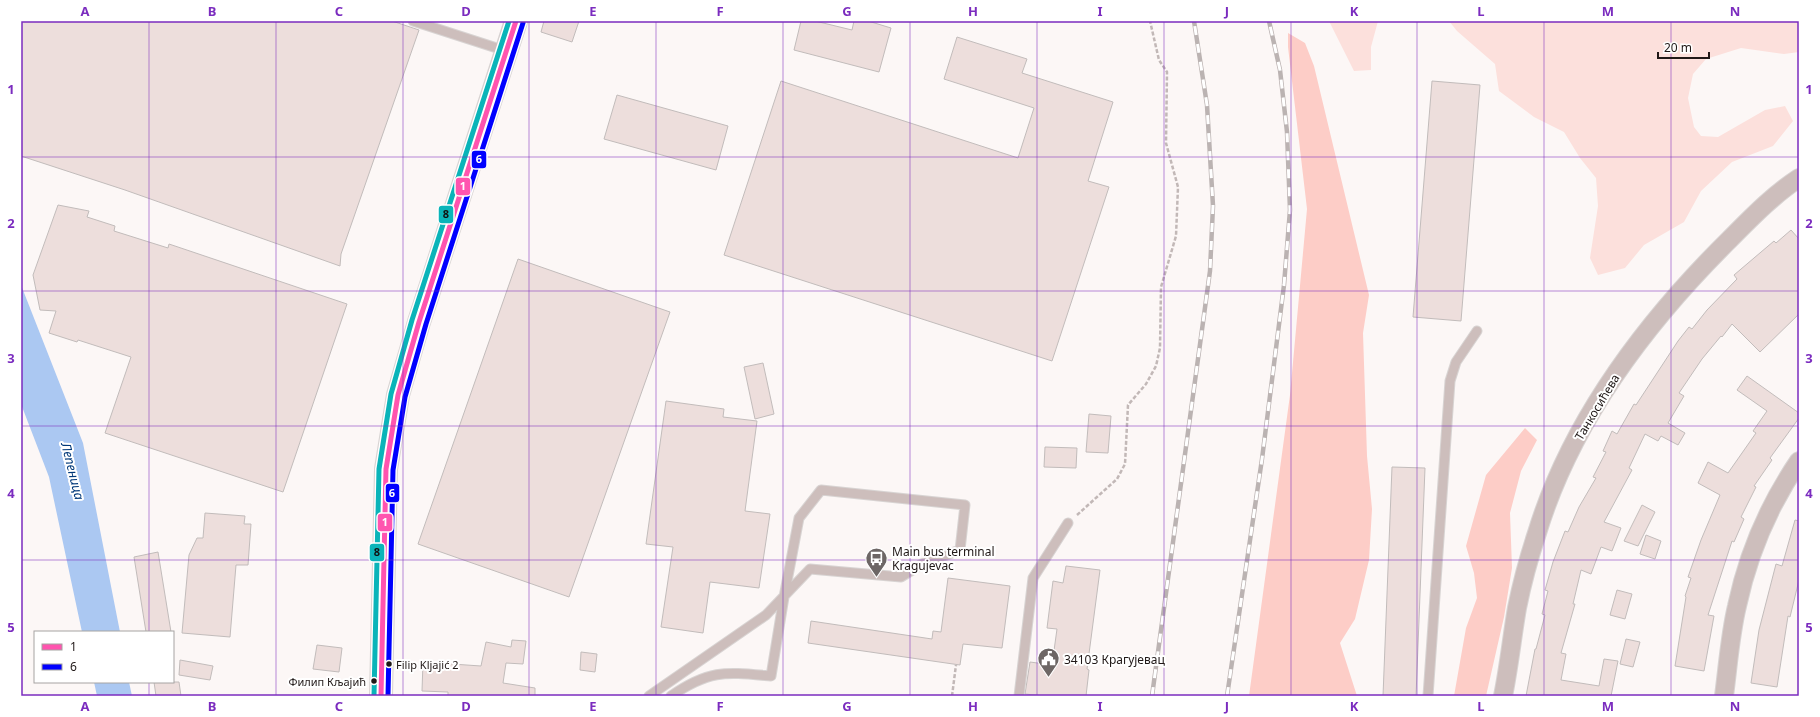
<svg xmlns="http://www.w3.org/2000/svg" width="1820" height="717" viewBox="0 0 1820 717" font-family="'Noto Sans',sans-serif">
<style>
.green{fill:#fce0dc}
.forest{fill:#fdcdc7}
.water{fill:#abc8f2}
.building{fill:#eddedc;stroke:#c2bcbb}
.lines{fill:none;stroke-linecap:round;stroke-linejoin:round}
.service-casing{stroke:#d8d4d3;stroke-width:11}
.minor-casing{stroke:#d8d4d3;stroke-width:20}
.tertiary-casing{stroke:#d8d4d3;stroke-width:24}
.path{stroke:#c2b8b7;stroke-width:2.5;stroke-dasharray:4 2;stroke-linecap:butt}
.service{stroke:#cdbebc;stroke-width:9}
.minor{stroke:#cdbebc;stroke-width:18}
.tertiary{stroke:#cdbebc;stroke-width:22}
.rail-casing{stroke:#bbb3b2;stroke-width:4.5}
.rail{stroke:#fff;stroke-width:3;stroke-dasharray:9;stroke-linecap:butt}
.bus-1-casing{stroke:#fff;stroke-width:8}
.bus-2-casing{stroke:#fff;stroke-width:8}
.bus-3-casing{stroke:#fff;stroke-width:8}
.bus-1{stroke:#ff54af;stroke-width:5}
.bus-2{stroke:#00f;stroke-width:5}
.bus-3{stroke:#0ab4b9;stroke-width:5}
.grid{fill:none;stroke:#7b2cbf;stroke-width:1;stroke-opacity:0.55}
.bus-dot{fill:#201817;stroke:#fff;stroke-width:1.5}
.labels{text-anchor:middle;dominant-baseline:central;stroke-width:4;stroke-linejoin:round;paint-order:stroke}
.bus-label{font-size:11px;fill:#201817;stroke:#fff;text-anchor:start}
.street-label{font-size:12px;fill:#201817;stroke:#fff}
.poi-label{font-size:12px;fill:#201817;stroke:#fff;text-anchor:start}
.water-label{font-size:13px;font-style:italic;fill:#003879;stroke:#fff}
.line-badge{stroke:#fff;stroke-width:1.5}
.badge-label{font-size:11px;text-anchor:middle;font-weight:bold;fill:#fff}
.pale-badge-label{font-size:11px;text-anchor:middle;font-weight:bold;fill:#111}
.neatline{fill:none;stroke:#7b2cbf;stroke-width:1.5}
.grid-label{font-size:13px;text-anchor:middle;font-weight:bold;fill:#7b2cbf}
</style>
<rect width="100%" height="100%" fill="#fcf7f6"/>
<!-- green -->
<g class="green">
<path d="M1329 21H1378L1371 47V70L1354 71Z"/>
<path d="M1449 21H1799V52L1784 54 1741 48 1706 59 1693 74 1688 98 1694 127 1701 136 1718 137 1765 110 1785 106 1793 121 1773 146 1732 162 1701 191 1684 222 1644 245 1625 268 1598 275 1590 258 1598 206 1596 178 1580 158 1564 132 1534 117 1499 91 1495 64 1457 31Z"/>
</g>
<!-- forest -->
<g class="forest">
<path d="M1288 33 1305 43 1314 66 1369 295 1363 333 1367 456 1372 509 1369 560 1355 619 1340 643 1357 696H1249L1290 395 1307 209 1288 47Z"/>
<path d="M1525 428 1537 440 1521 471 1510 513 1512 568 1504 617 1486 696H1454L1466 628 1477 598 1474 573 1466 546 1486 475Z"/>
</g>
<!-- water -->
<g class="water">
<path d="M21 285 83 443 120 632H82L49 477 21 404Z"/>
<path d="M94 682H129L132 696H97Z"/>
</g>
<!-- building -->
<g class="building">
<path d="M21 21H392L419 30 341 254 340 266 125 190 21 156Z"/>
<path d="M544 21H579L572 42 541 32Z"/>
<path d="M801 21H815L852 30 854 21H868L891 28 879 72 794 50Z"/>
<path d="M957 37 1027 59 1022 73 1113 102 1088 181 1109 187 1052 361 724 255 781 81 1018 158 1034 108 944 79Z"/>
<path d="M1432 81 1480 85 1461 321 1413 317Z"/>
<path d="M617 95 728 126 716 170 604 139Z"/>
<path d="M58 205 89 211 87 217 115 226 114 231 168 248 169 244 347 304 283 492 105 433 131 357 78 340 77 342 49 333 56 311 40 310 33 275Z"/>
<path d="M1791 230 1799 239V314L1760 352 1732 324 1722 337 1721 336 1702 359 1679 393 1684 396 1668 423 1685 433 1678 445 1661 436 1658 441 1645 434 1629 468 1632 470 1604 522 1621 528 1612 551 1601 547 1591 574 1581 570 1573 604H1575L1561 653 1566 654 1561 680 1599 686 1604 659 1618 661 1611 696H1526L1535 649H1536L1545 615 1542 614 1548 591 1545 590 1553 562 1565 531 1568 532 1579 507 1596 478 1593 477 1606 452 1603 451 1612 431 1617 434 1634 404 1636 405 1678 341 1689 327 1692 329 1707 310 1737 279 1734 275 1774 241 1776 243Z"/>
<path d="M518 259 670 312 569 597 418 544Z"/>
<path d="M763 363 774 414 755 419 744 367Z"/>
<path d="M1747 376 1799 413V418L1770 458 1772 460 1754 486 1756 487 1741 517 1744 519 1734 542 1732 541 1708 615 1714 616 1704 671 1675 666 1686 597 1685 596 1691 578 1688 577 1701 540 1720 495 1698 483 1708 462 1728 473 1756 433 1753 431 1767 411 1737 390Z"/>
<path d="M666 401 724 409 723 417 757 421 745 511 770 514 759 588 710 582 703 633 661 627 673 547 646 544Z"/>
<path d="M1089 414 1111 416 1108 453 1086 452Z"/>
<path d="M1045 447 1077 448 1076 468 1044 467Z"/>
<path d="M1392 467 1425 468 1416 696H1383Z"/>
<path d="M1642 505 1655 512 1638 546 1624 541Z"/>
<path d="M205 513 245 516 244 524H251L248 565H236L230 637 182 633 189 555 197 538H203Z"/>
<path d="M1795 520 1799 521V580L1790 617 1788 616 1777 687 1751 683 1759 630 1776 564 1782 566Z"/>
<path d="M1646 535 1661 541 1655 559 1640 554Z"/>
<path d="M158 552 171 632H146L134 557Z"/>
<path d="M1066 566 1100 570 1087 669 1089 670 1086 696H1044L1025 694 1030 662 1052 665 1057 629 1047 628 1053 581 1063 583Z"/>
<path d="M948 578 1010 586 1002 648 963 644 960 665 808 643 811 621 932 639 933 631 941 632Z"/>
<path d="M1617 590 1632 594 1625 619 1610 615Z"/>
<path d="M1626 639 1640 642 1633 667 1620 664Z"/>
<path d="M512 640 526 641 523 664 506 663 503 683 535 688V696H448V692L422 691 423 662 481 666 486 642 511 647Z"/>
<path d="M317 645 342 648 339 672 313 669Z"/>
<path d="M581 652 597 654 595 672 580 670Z"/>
<path d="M180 660 213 666 210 680 179 675Z"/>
<path d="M154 682H179L181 696H156Z"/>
</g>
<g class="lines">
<defs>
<g id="service">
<path d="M413 21 506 51"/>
<path d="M649 696 766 615 810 569 901 577 922 564 960 550 965 505 821 490 799 518 784 597 771 676C726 672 710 669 671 696"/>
<path d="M1019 696 1033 578 1068 523"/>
<path d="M1428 696 1450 381 1456 362 1477 331"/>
</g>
<g id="minor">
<path d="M1503 696C1509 667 1512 637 1517 608 1522 583 1529 557 1537 533 1571 421 1647 321 1730 239 1751 218 1773 195 1799 178"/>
<path d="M1724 696C1728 666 1730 635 1737 606 1748 554 1769 505 1799 461"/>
</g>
<path id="tertiary" d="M381 696 386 469 398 395 419 322 516 21"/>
</defs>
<!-- service casing -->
<use href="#service" class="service-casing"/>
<!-- minor casing -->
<use href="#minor" class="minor-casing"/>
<!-- tertiary casing -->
<use href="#tertiary" class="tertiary-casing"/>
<!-- path -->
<g class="path">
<path d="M1077 515 1117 479 1125 464 1128 405 1146 384 1156 366 1160 348 1161 287 1176 236 1178 187 1166 143 1167 72 1159 60 1150 21"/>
<path d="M952 696 956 665"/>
</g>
<!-- service -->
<use href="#service" class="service"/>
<!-- minor -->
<use href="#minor" class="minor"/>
<!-- tertiary -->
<use href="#tertiary" class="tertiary"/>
<defs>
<g id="rail">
<path d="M1152 696 1210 271 1213 206 1207 105 1194 21"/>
<path d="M1227 696 1262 459 1284 285 1290 210 1287 132 1280 70 1269 21"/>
</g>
</defs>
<!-- rail casing -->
<use href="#rail" class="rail-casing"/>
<!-- rail -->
<use href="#rail" class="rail"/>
<defs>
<path id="bus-1" d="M381 696 386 469 398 395 419 322 516 21"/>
<path id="bus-2" d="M388 696 393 470 405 397 426 324 523 23"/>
<path id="bus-3" d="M374 696 379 469 391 394 412 320 509 21"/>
</defs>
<!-- bus-1 casing -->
<use href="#bus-1" class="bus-1-casing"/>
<!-- bus-2 casing -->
<use href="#bus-2" class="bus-2-casing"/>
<!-- bus-3 casing -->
<use href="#bus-3" class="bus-3-casing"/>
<!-- bus-1 -->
<use href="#bus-1" class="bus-1"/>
<!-- bus-2 -->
<use href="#bus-2" class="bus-2"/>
<!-- bus-3 -->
<use href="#bus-3" class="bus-3"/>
</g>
<!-- grid -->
<path class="grid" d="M149 21V632M276 21V696M403 21V696M529 21V696M656 21V696M783 21V696M910 21V696M1037 21V696M1164 21V696M1291 21V696M1417 21V696M1544 21V696M1671 21V696M21 157H1799M21 291H1799M21 426H1799M21 560H1799M149 682V696"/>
<!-- icons -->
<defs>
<symbol id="bus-pin" viewBox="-11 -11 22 30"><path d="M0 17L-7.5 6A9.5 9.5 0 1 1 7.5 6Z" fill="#6d6665" stroke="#fff"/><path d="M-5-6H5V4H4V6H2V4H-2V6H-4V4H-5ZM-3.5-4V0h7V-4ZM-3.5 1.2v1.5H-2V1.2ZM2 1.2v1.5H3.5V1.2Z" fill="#fff"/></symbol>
<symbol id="civic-pin" viewBox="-11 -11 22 30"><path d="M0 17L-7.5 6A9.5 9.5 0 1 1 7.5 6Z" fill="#6d6665" stroke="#fff"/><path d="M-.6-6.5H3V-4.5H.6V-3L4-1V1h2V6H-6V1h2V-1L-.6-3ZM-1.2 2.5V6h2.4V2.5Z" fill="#fff"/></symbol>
</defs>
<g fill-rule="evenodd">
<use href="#bus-pin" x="864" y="546" width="25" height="34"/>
<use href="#civic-pin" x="1036" y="646" width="25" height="34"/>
</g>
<!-- markers -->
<g class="bus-dot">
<circle cx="389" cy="664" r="3.5"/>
<circle cx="374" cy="681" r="3.5"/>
</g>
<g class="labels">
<!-- bus labels -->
<g class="bus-label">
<text x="396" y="664">Filip Kljajić 2</text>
<text x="366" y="681" text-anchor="end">Филип Кљајић</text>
</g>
<!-- street labels -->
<g class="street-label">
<text transform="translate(1597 407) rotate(-59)">Танкосићева</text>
</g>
<!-- poi labels -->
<g class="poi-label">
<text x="892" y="551">Main bus terminal<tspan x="892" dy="14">Kragujevac</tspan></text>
<text x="1064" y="659">34103 Крагујевац</text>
</g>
<!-- water labels -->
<g class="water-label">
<text transform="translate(73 471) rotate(76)">Лепеница</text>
</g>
</g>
<g class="line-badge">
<rect x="471" y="150" width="16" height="19" rx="4" fill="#00f"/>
<rect x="455" y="177" width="16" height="19" rx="4" fill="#ff54af"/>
<rect x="438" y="205" width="16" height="19" rx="4" fill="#0ab4b9"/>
<rect x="385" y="483" width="15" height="20" rx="4" fill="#00f"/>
<rect x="377" y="513" width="16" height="19" rx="4" fill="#ff54af"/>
<rect x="369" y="543" width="16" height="19" rx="4" fill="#0ab4b9"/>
</g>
<g class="badge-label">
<text x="479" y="163">6</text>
<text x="463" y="190">1</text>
<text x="392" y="497">6</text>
<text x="385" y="526">1</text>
</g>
<g class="pale-badge-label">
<text x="446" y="218">8</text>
<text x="377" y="556">8</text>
</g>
<!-- border -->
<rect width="1820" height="717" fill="none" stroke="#ffffff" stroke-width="44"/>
<!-- legend -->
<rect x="34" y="631" width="140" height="52" fill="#ffffff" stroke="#a6a3a2"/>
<rect x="42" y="644" width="20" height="6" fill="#ff54af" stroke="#a6a3a2"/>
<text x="70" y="651" font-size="12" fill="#201817">1</text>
<rect x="42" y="664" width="20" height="6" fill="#0000ff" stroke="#a6a3a2"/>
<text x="70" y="671" font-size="12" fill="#201817">6</text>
<!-- scale -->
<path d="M1658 52v6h51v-6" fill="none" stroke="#201817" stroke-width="2"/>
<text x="1664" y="52" font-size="12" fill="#201817" stroke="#ffffff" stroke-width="3" paint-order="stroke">20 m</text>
<rect x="22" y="22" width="1776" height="673" class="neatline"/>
<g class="grid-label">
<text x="85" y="16">A</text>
<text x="212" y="16">B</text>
<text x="339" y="16">C</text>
<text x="466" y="16">D</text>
<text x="593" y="16">E</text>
<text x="720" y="16">F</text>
<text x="847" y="16">G</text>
<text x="973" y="16">H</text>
<text x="1100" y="16">I</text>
<text x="1227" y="16">J</text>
<text x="1354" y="16">K</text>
<text x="1481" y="16">L</text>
<text x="1608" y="16">M</text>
<text x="1735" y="16">N</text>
<text x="11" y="94">1</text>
<text x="1809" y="94">1</text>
<text x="11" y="228">2</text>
<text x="1809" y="228">2</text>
<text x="11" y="363">3</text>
<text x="1809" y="363">3</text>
<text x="11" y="498">4</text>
<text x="1809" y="498">4</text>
<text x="11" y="632">5</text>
<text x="1809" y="632">5</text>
<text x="85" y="711">A</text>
<text x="212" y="711">B</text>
<text x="339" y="711">C</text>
<text x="466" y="711">D</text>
<text x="593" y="711">E</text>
<text x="720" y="711">F</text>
<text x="847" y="711">G</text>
<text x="973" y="711">H</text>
<text x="1100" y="711">I</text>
<text x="1227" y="711">J</text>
<text x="1354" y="711">K</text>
<text x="1481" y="711">L</text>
<text x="1608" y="711">M</text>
<text x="1735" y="711">N</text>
</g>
</svg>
